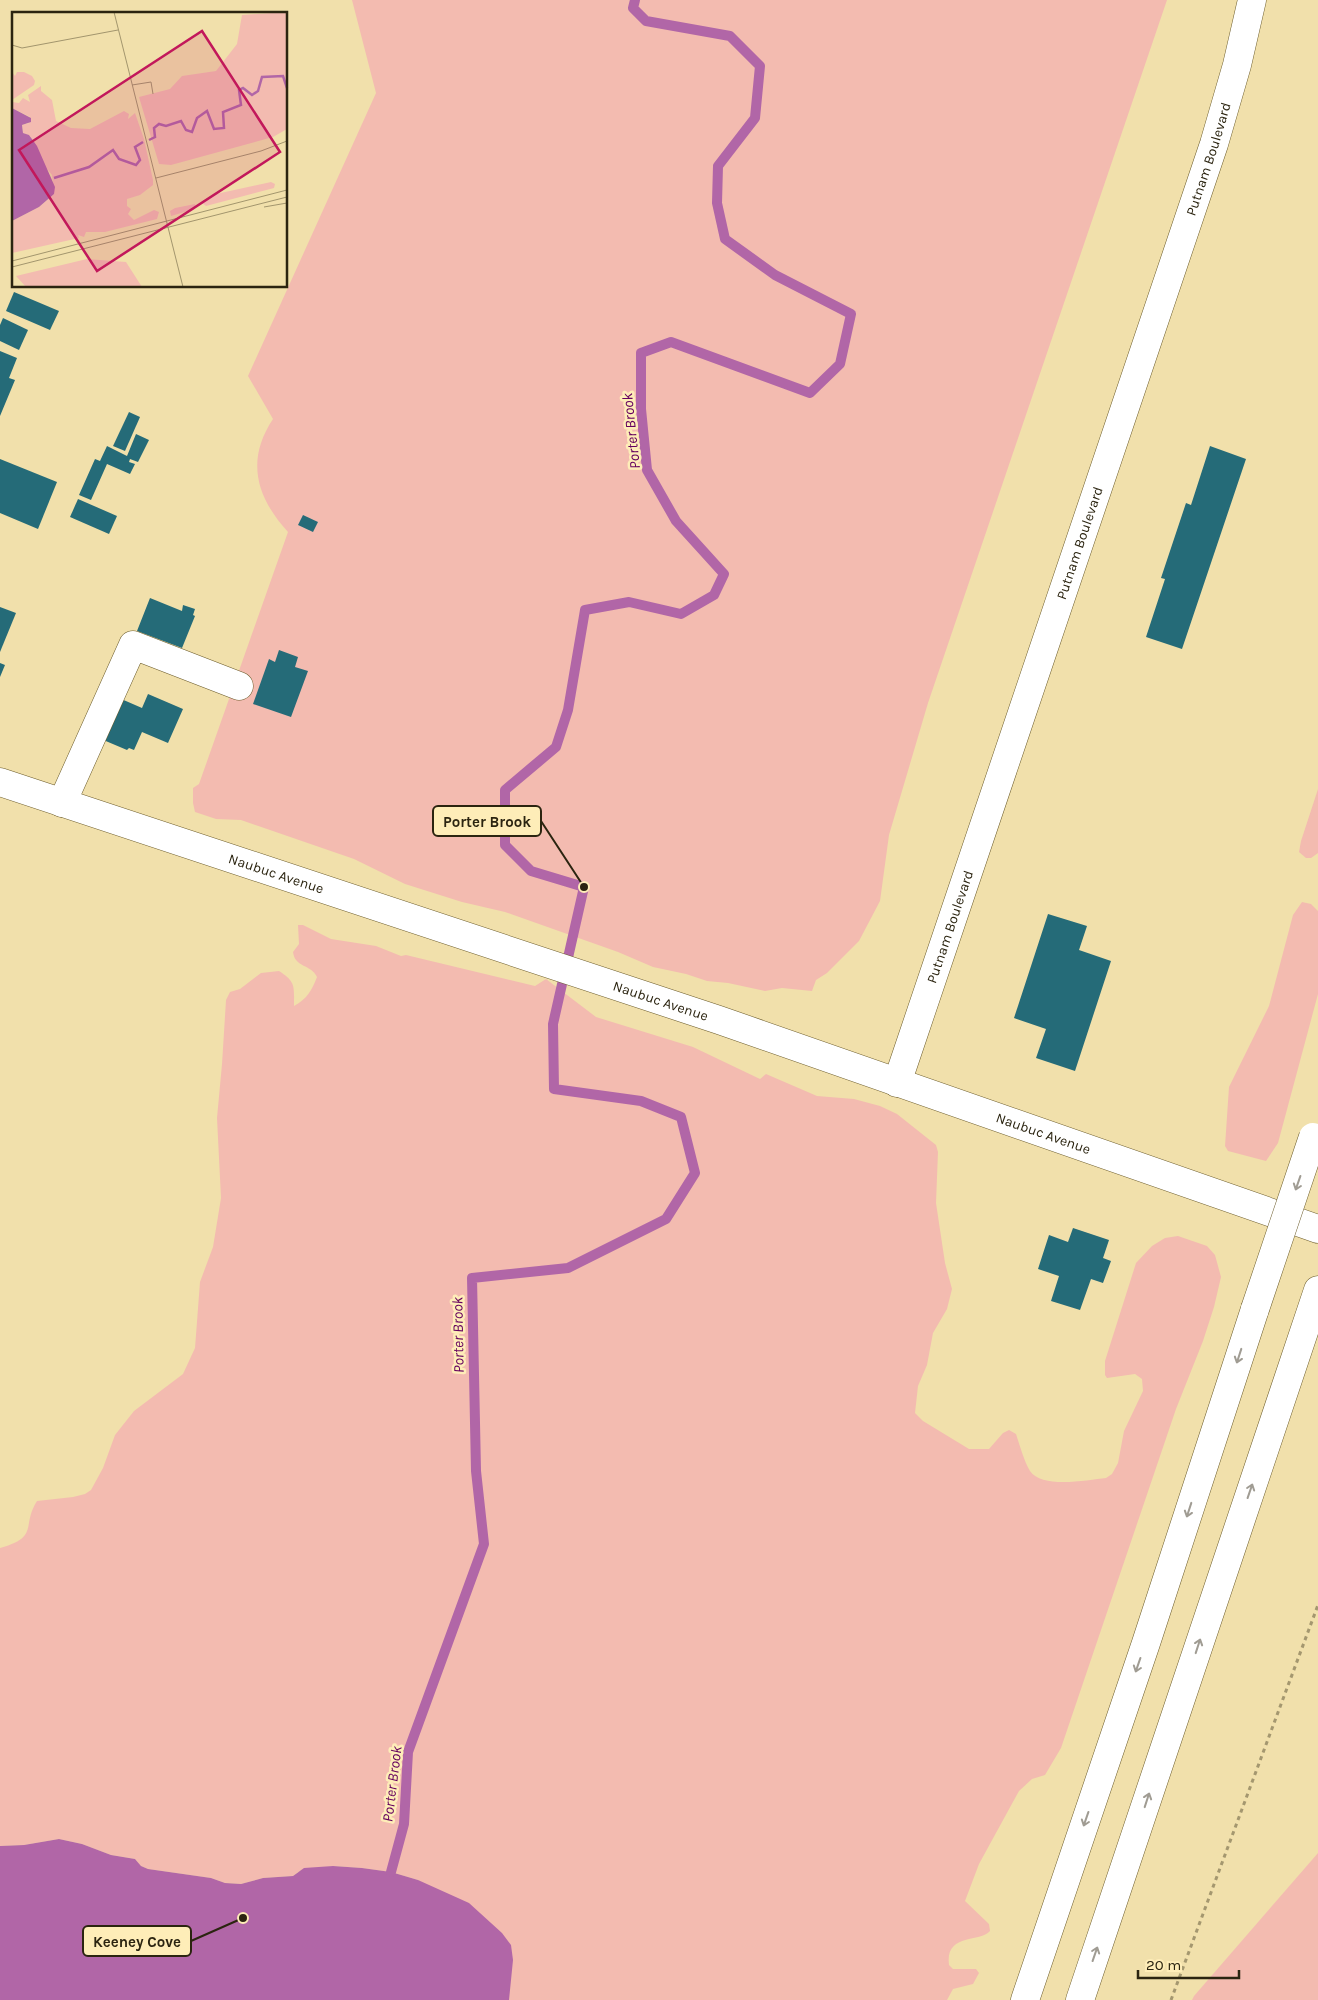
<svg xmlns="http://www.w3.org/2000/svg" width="1318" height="2000" viewBox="0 0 1318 2000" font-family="Karla,sans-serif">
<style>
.green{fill:#f3bbb0}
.water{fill:#b166a7}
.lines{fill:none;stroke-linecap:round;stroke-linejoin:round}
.stream{stroke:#b166a7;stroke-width:10}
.building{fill:#256b78}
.minor-casing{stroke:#6c5c2b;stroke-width:29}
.major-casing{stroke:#6c5c2b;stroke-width:29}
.highway-casing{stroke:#6c5c2b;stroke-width:29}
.path{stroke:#a4976f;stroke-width:3;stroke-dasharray:4 4;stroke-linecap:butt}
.minor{stroke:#fff;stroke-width:28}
.major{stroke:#fff;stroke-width:28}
.highway{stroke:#fff;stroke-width:28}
.highway-bridge-casing{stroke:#6c5c2b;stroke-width:29;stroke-linecap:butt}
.highway-bridge{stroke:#fff;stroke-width:28}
.oneway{stroke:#a09c93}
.labels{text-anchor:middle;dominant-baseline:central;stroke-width:5;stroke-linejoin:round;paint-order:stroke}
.street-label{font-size:14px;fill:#2b2410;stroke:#feedb8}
.water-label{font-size:15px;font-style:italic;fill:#65015e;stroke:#feedb8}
.inset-river{fill:none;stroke:#b166a7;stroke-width:2.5}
.inset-road{fill:none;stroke:#a2956d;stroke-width:1}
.view{fill:#c2185b;fill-opacity:0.15;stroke:#c2185b;stroke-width:2.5}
.inset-edge{fill:none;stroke:#2b2410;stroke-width:2.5}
.leader{fill:none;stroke:#2b2410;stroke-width:2}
.callout-dot{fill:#2b2410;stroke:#feedb8;stroke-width:2}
.callout{fill:#feedb8;stroke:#2b2410;stroke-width:2}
.callout-label{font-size:15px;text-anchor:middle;font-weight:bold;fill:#2b2410}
</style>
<rect width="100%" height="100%" fill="#f1e0ab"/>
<!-- green -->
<g class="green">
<path d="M352 0H1167L928 703 889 835 880 901 859 941 827 973 816 980 812 991 782 988 765 991 728 983 707 981 686 974 653 967 618 952 505 912 462 902 405 884 354 859 241 820 216 819 195 812 193 803V788L199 784 288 532C257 498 245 461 273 419L248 376 376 93Z"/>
<path d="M1318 789V853L1311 858H1306L1299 852 1301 841Z"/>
<path d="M1302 902 1311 904 1318 911V994L1278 1143 1266 1161 1228 1151 1225 1146 1229 1087 1269 1006 1293 915Z"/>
<path d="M298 925H303L331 939 376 946 401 956 406 955 535 986 546 979 596 1017 693 1047 760 1079 766 1074 817 1096 854 1099 880 1106 897 1114 936 1145 938 1152 936 1203 945 1263 952 1289 947 1309 933 1333 927 1365 918 1386 915 1413 923 1421 969 1449H989L1003 1433 1009 1430 1016 1434C1020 1446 1024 1461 1030 1471 1042 1489 1087 1480 1106 1478L1112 1474 1118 1463 1124 1431 1143 1391 1142 1379 1135 1374 1107 1378 1105 1375V1361L1136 1263 1152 1246 1165 1238 1178 1236 1207 1246 1215 1255 1221 1277 1214 1307 1203 1341 1176 1409 1061 1748 1045 1775 1032 1779 1019 1791 979 1864 965 1901 989 1924 990 1931C979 1943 945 1933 949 1965L953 1969H976L979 1973 973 1984 953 1989 947 2000H509V1989L418 1880 391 1872 362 1868 333 1866 298 1872 293 1876 263 1878 241 1884 225 1883 211 1878 148 1869 141 1866 135 1859 111 1855 82 1844 59 1839 24 1845 0 1846V1548C40 1537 21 1526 37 1501L73 1497 85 1494 91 1490 103 1468 115 1435 134 1411 183 1374 195 1348 200 1282 213 1247 221 1198 217 1118 222 1064 226 1000 230 992 240 989 261 973 279 971C296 982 294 986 294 1006 307 999 312 990 317 977 311 964 295 968 293 952L299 944Z"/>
<path d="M1318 1853V2000H1192L1194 1996Z"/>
</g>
<!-- water -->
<path class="water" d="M59 1839 82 1844 111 1855 135 1859 141 1866 148 1869 211 1878 225 1883 241 1884 263 1878 293 1876 304 1868 333 1866 362 1868 391 1872 418 1880 469 1903 502 1933 511 1945 513 1960 509 2000H0V1846L24 1845Z"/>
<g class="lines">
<!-- stream -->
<path class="stream" d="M391 1872 404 1824 408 1752 484 1544 476 1471 472 1278 568 1268 666 1219 695 1173 681 1117 641 1101 554 1089 553 1024 584 887 531 871 505 845V790L556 747 568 710 585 610 629 602 681 614 714 595 724 574 676 521 647 470 641 409V353L671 342 810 393 840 364 851 314 775 275 725 239 717 203 718 166 755 118 760 66 730 36 646 21 633 8 635 0"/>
</g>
<!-- building -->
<g class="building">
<path d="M14 292 59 311 50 330 6 311Z"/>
<path d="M3 318 28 330 19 350 0 341V325Z"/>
<path d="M0 351 17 358 9 378 15 380 0 416Z"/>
<path d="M129 412 140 417 125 451 113 446Z"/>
<path d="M136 434 149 440 138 462 130 459 129 462 135 464 130 474 107 464 91 500 79 495 95 459 100 461 107 446 127 456Z"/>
<path d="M1210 446 1246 459 1182 649 1146 637 1165 579 1161 578 1186 503 1191 505Z"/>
<path d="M0 459 57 482 38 529 0 513Z"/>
<path d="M78 499 117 516 109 534 70 517Z"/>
<path d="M303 515 318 522 313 532 298 525Z"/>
<path d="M150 598 182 611 183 605 195 609 193 615 195 616 182 648 137 631Z"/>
<path d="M0 607 16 613 0 652Z"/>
<path d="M279 650 298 657 295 667 308 671 291 717 253 704 269 659 275 662Z"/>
<path d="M0 663 5 665 0 677Z"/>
<path d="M148 694 183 709 168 743 142 732 134 750 129 748 127 750 101 739 119 698 142 708Z"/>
<path d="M1048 914 1087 926 1079 950 1111 961 1075 1071 1036 1058 1046 1029 1014 1018Z"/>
<path d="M1073 1228 1109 1240 1103 1258 1111 1261 1103 1283 1091 1279 1080 1310 1051 1301 1059 1276 1038 1269 1049 1235 1068 1242Z"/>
</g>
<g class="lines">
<defs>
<g id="minor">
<path d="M62 803 133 645 239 686"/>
<path id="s1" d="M897 1083 1214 144 1237 65 1252 0"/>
</g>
<g id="major">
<path id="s2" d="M0 782 719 1020 1318 1229"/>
</g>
<g id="highway">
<path d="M1025 2000 1146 1643 1255 1309"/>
<path d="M1080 2000 1318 1290"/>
</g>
</defs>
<!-- minor casing -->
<use href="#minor" class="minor-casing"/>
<!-- major casing -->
<use href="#major" class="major-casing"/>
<!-- highway casing -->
<use href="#highway" class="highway-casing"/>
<!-- path -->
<path class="path" d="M1171 2000 1318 1605"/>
<!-- minor -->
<use href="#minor" class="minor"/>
<!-- major -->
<use href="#major" class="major"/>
<!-- highway -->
<use href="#highway" class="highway"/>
<defs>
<path id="highway-bridge" d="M1255 1309 1313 1137"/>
</defs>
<!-- highway-bridge casing -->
<use href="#highway-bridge" class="highway-bridge-casing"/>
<!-- highway-bridge -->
<use href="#highway-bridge" class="highway-bridge"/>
</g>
<!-- one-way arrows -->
<defs><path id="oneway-shaft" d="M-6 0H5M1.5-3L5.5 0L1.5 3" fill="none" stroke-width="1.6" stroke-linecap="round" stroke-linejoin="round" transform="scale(1.25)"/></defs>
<g class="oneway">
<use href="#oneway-shaft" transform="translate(1298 1183) rotate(109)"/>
<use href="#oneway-shaft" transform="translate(1239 1356) rotate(108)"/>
<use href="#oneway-shaft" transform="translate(1250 1491) rotate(-71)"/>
<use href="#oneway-shaft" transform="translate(1189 1510) rotate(108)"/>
<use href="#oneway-shaft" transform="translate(1198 1646) rotate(-72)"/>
<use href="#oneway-shaft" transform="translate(1138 1665) rotate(109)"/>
<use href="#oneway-shaft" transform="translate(1147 1800) rotate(-72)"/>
<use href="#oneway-shaft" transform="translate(1086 1819) rotate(109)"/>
<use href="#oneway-shaft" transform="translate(1095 1954) rotate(-71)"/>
</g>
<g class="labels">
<!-- street labels -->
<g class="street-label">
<text stroke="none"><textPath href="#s1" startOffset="975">Putnam Boulevard</textPath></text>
<text stroke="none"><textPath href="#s1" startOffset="570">Putnam Boulevard</textPath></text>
<text stroke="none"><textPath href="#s2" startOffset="291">Naubuc Avenue</textPath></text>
<text stroke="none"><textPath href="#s1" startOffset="165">Putnam Boulevard</textPath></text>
<text stroke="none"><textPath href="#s2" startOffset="696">Naubuc Avenue</textPath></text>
<text stroke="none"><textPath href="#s2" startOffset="1101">Naubuc Avenue</textPath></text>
</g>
<!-- water labels -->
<g class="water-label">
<text transform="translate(631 431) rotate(-96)">Porter Brook</text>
<text transform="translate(458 1335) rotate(-91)">Porter Brook</text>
<text transform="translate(392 1784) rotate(-83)">Porter Brook</text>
</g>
</g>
<!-- overview -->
<g transform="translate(12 12)">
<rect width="275" height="275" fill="#f1e0ab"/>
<path d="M275 0V117L261 125 159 153 147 152 127 85 158 77 170 64 204 59 225 32 230 3ZM0 60 3 64 5 60H12L20 64 23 69 22 73 0 88ZM29 74V79L40 88 44 109 59 116 78 117 112 99 117 102 116 107 123 101 132 127 141 168V173L128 183 115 187V194L119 197 116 202 122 208 142 198 147 200 145 207 93 220H74L72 225 66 223 67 226 0 241V209L27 195 42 182 40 163 31 152 18 124 11 121 10 113 17 111 18 105 0 96V90L7 91 11 86 18 90 16 83ZM259 170 263 172 262 176 194 194 189 190 204 182ZM183 192V197L159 204 158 199 163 196ZM75 247 114 250 130 275H14L4 264Z" fill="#f3bbb0"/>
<path d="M0 96 19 106V110L10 113 11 121 17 123 25 134 43 175 42 182 27 195 0 209Z" fill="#b166a7"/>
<path class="inset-river" d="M137 128 143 125 142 116 147 112 154 114 169 109 174 118 180 120 185 106 195 99 202 117 212 116 211 100 229 93 227 78 231 76 240 83 246 79 250 65 271 64 275 76M42 166 77 155 101 138 107 147 124 153 128 148 123 135 131 130"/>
<path class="inset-road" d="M102 0 171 275M0 33 10 36 106 18M120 73 139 70 141 82M144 166 249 139 275 129M252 195 275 191M0 249 275 178M0 255 275 185"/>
<path class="view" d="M190 19 268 140 85 259 7 138Z"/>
<rect width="275" height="275" class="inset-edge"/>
</g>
<!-- callouts -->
<path class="leader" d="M584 887L541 821M243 1918L191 1941"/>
<g class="callout-dot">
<circle cx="584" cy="887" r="5"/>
<circle cx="243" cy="1918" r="5"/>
</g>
<g class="callout">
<rect x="433" y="806" width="108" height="30" rx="5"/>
<rect x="83" y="1926" width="108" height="30" rx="5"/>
</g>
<g class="callout-label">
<text x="487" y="827">Porter Brook</text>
<text x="137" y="1947">Keeney Cove</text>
</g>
<!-- scale -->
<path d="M1138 1970v8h101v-8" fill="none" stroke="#2b2410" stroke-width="2.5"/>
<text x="1146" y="1970" font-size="15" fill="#2b2410" stroke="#feedb8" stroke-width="4" paint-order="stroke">20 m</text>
</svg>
